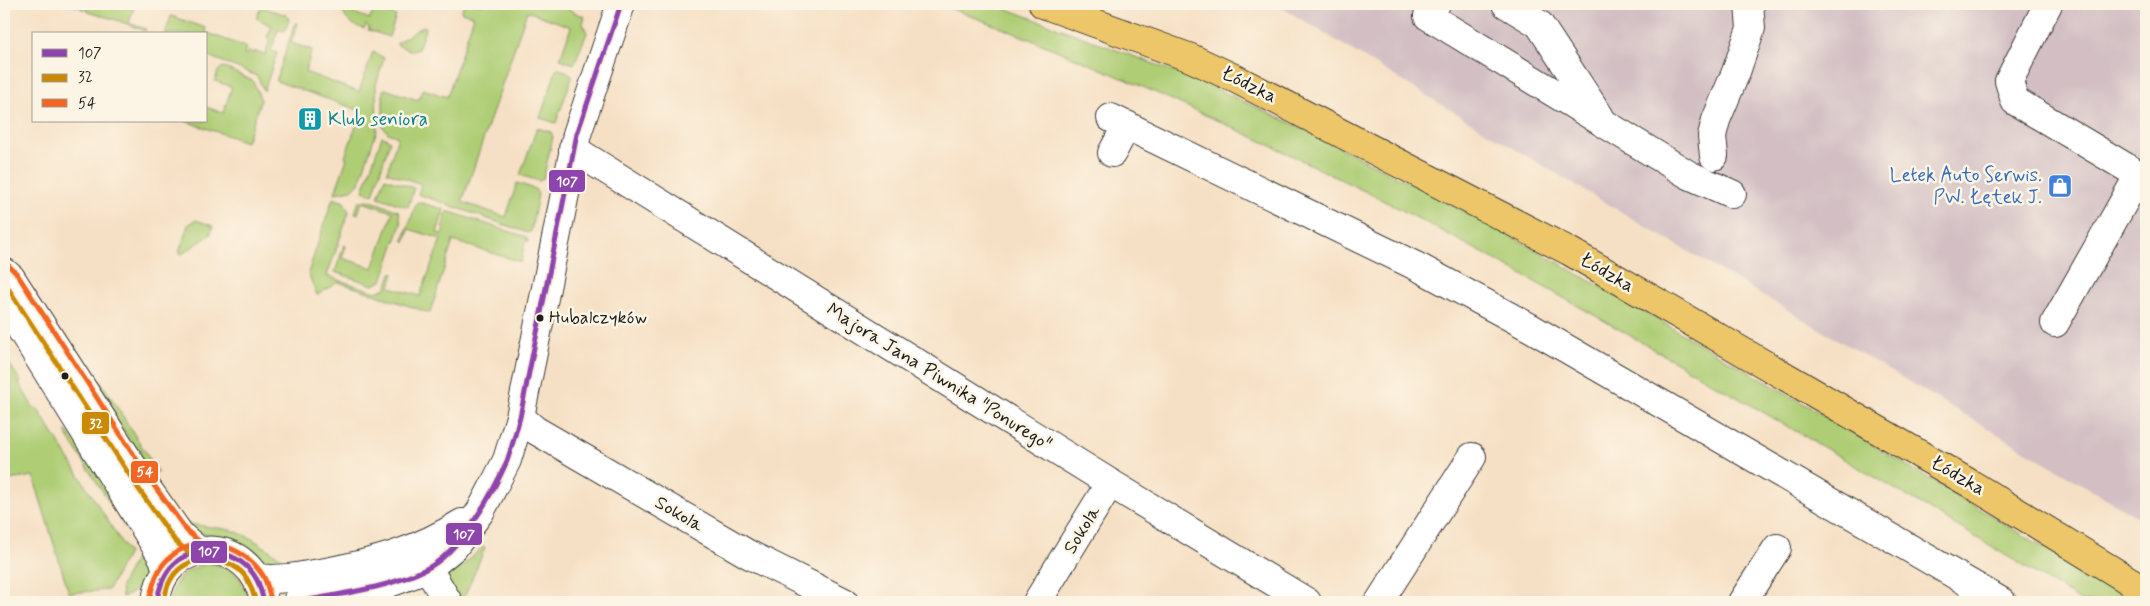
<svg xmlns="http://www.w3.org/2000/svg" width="2150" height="606" viewBox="0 0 2150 606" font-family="Mynerve,sans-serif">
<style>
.industrial{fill:#d2bec3}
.green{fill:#aecd75;stroke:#657448}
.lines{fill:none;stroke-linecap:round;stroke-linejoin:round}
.minor-casing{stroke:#3d3935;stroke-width:30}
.major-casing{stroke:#3d3935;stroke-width:30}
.minor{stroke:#fff;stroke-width:28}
.major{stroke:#ecc669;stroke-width:28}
.bus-1-casing{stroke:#fcf5e5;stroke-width:9}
.bus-2-casing{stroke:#fcf5e5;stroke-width:9}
.bus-3-casing{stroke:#fcf5e5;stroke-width:9}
.bus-1{stroke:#8e44ad;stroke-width:5}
.bus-2{stroke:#cb8a06;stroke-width:5}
.bus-3{stroke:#f26522;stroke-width:5}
.bus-dot{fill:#1c1c1c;stroke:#fcf5e5;stroke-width:2}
.labels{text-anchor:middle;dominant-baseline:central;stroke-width:5;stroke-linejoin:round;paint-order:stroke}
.bus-label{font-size:18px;fill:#1c1c1c;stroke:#fcf5e5;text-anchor:start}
.street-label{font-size:19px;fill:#1c1c1c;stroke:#fcf5e5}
.culture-label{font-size:19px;fill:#0d838f;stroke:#fcf5e5;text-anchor:start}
.shop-label{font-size:19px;fill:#366cbe;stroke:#fcf5e5;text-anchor:end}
.line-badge{stroke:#fcf5e5;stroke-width:2}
.badge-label{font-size:14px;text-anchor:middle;font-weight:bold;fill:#fff}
</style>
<rect width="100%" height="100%" fill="#fcf5e5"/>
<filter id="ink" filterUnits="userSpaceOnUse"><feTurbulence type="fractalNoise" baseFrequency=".02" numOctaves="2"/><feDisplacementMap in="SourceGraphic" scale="10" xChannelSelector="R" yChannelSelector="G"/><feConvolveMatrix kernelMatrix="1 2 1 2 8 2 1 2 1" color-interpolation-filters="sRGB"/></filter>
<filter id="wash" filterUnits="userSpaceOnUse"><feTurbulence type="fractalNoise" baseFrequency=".0096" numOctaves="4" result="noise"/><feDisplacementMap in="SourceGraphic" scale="20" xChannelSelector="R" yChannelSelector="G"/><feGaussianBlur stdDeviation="1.12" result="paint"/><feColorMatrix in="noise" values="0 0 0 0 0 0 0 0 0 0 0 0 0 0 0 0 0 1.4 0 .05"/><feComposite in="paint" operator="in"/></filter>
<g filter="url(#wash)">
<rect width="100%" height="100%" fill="#f6e0c5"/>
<!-- industrial -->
<path class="industrial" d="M1276 4H2146V522L1508 145Z"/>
<!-- green -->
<g class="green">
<path d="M65 4H126L134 7 129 23 146 29 145 31 117 20 88 12V10L81 9V7Z"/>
<path d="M343 4H347L345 10 370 19 374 9 396 16 389 37 368 30 369 27 366 25 364 29C352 25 341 19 343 4Z"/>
<path d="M464 4H557L585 17 583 23 587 33 574 64 560 59 571 27 527 11 462 202 506 217 517 183 535 189 538 194 531 231 528 233 418 194 421 184 387 172 398 137 388 133 383 127V90L385 89 418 100 423 89 447 97 474 16 461 12Z"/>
<path d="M940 4H994L1197 80 1299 127 1496 227 1796 399 2135 602H2082C1961 527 1838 455 1714 384 1609 323 1504 263 1396 207 1248 132 1096 63 940 4Z"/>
<path d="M264 8 287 15 289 20 285 31 278 30 271 51 277 53 264 91 257 76 206 55V34H165L171 16 206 28 205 32 246 47 244 54H247L248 51 253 54 254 51 265 55 270 39 267 37 272 26 256 18 260 9Z"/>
<path d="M295 23H298L291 43 312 50 305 72 359 92 373 52 384 58 376 85 377 130 359 183 352 190 335 193 347 158 345 157 361 111 276 81Z"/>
<path d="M423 26 426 27 418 49 413 51 397 45V43Z"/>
<path d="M223 67 253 81 261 100 246 142 185 121H206V107L223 113 232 87 215 81 218 71Z"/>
<path d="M557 68 570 73 572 77 556 123 540 118Z"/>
<path d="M537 128 551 132 553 137 543 179 539 181 520 175Z"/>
<path d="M382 136 390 141 373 195 363 191Z"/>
<path d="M385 178 414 188 408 207 378 197Z"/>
<path d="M333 198 344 202 349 212 327 276 376 292 386 288 391 273H394L390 287 420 296 441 239 409 229 405 242 403 240 417 202 444 209 437 233 442 234 444 229 442 228 447 211 526 237 529 242 525 241 521 262 453 241 430 313 338 282 317 295 308 273Z"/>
<path d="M369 200 399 211 401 224 382 281 373 285 335 272 344 245 346 246 342 258 373 268 393 212 362 202 358 214 355 213 359 201Z"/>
<path d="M196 220 213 226 210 235 182 254 179 253 188 225Z"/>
<path d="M4 355 21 382 19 383 34 409 37 408 128 553 108 590 69 593 33 476 4 481Z"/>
<path d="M100 380 158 472 155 474H152L116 418 99 381Z"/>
<path d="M67 431 96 461 132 523 125 527 65 432Z"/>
<path d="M184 523 232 530 251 538 292 565C287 566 281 569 277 568 261 564 253 548 238 542 218 533 202 539 184 523Z"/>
<path d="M483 547 485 548 465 595 460 599 445 578 461 567Z"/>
<path d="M144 551 150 560C149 577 139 593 122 597L121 586 137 555Z"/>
<path d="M210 564C238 568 241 578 250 602H169C176 578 183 568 210 564Z"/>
</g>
</g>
<g filter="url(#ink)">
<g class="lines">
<defs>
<g id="minor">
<path d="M1436 4 1428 16 1689 175 1732 194"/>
<path d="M1506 4 1539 24 1600 117"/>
<path d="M2048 4 2009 81 2015 101 2139 175 2055 323"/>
<path d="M1111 118 1420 268 1531 328 2002 602"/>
<path d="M573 149 1110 483 1307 602"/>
<path d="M1112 153 1127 125"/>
<path d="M1714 156 1712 136 1716 120 1736 72 1751 28 1749 4"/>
<path d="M4 272 11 278 144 484 181 536 200 552"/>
<path d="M4 302 146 530 163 558 167 571"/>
<path d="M520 417 535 430 748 554 844 602"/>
<path d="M419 554 448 602"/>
<path d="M257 578C280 581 303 576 326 572 377 562 418 551 462 523"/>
<path d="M156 602C162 534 254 533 264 602"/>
<path d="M297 602 387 584 427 569 454 547 480 512 488 497 507 460 520 417 577 134 621 4"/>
<path d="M1037 602 1110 483"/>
<path d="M1379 602 1472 457"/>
<path d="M1742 602 1777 548"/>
</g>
<path id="major" d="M1043 4 1191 58 1234 78 1569 251 1971 484 2146 591"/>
</defs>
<!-- minor casing -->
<use href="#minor" class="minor-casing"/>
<!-- major casing -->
<use href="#major" class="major-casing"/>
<!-- minor -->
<use href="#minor" class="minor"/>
<!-- major -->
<use href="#major" class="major"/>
<defs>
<g id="bus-1">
<path d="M156 602C160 588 163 574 174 564 198 541 242 551 257 580 260 586 262 595 264 602"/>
<path d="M297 602C339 594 387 589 426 569 460 552 492 495 507 461 512 447 516 431 520 417L577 134 621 4"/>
</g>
<g id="bus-2">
<path d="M4 282 138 488 175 541 195 558"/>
<path d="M164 602C165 596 166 589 169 583 181 557 216 552 238 569 249 577 252 590 256 602"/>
</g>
<g id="bus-3">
<path d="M9 266 17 274 150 480 187 531 205 546"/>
<path d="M149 600C153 585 156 570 168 559 197 531 242 544 262 574 267 581 269 592 271 600"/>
</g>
</defs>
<!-- bus-1 casing -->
<use href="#bus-1" class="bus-1-casing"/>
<!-- bus-2 casing -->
<use href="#bus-2" class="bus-2-casing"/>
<!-- bus-3 casing -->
<use href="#bus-3" class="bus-3-casing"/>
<!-- bus-1 -->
<use href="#bus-1" class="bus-1"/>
<!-- bus-2 -->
<use href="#bus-2" class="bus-2"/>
<!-- bus-3 -->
<use href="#bus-3" class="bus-3"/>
</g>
</g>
<!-- icons -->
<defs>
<symbol id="building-square" viewBox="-11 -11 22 22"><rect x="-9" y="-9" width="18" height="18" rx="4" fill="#0f9aa8" stroke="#fcf5e5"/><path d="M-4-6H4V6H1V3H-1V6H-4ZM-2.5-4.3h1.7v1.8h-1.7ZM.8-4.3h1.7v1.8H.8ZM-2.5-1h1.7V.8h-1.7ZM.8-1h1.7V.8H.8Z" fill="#fff"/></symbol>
<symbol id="shop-square" viewBox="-11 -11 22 22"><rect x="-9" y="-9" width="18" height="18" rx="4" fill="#3f7fe0" stroke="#fcf5e5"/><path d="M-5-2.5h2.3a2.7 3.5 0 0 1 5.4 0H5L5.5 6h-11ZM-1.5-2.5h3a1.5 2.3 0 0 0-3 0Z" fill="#fff"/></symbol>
</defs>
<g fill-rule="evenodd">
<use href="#building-square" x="296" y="105" width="28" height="28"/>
<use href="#shop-square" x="2046" y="172" width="28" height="28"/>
</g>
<!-- markers -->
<g class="bus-dot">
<circle cx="540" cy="318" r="4.5"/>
<circle cx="65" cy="376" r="4.5"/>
</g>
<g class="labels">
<!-- bus labels -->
<g class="bus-label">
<text x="549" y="318">Hubalczyków</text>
</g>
<!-- street labels -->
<g class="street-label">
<text transform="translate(1249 85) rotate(26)">Łódzka</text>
<text transform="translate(1607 273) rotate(30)">Łódzka</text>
<text transform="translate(939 377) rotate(32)">Majora Jana Piwnika "Ponurego"</text>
<text transform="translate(1958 476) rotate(30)">Łódzka</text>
<text transform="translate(679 514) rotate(30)">Sokola</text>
<text transform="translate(1082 530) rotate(-59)">Sokola</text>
</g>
<!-- culture labels -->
<g class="culture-label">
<text x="328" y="119">Klub seniora</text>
</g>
<!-- shop labels -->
<g class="shop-label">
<text x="2042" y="175">Letek Auto Serwis.<tspan x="2042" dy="22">PW. Łętek J.</tspan></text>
</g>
</g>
<g class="line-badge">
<rect x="548" y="169" width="38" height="24" rx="5" fill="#8e44ad"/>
<rect x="81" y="411" width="29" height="24" rx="5" fill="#cb8a06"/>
<rect x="130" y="460" width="29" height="24" rx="5" fill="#f26522"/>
<rect x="445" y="522" width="38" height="24" rx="5" fill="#8e44ad"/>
<rect x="190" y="540" width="38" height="24" rx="5" fill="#8e44ad"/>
</g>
<g class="badge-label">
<text x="567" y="186">107</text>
<text x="96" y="428">32</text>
<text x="145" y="476">54</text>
<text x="464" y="539">107</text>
<text x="209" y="556">107</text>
</g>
<!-- margin -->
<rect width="2150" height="606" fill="none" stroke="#fcf5e5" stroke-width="20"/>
<!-- legend -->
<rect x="32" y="32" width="175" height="90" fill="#fcf5e5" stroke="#a29e95"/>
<rect x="42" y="49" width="25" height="8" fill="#8e44ad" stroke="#a29e95"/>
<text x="78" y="58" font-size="15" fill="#1c1c1c">107</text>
<rect x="42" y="74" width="25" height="8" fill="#cb8a06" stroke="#a29e95"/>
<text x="78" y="82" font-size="15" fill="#1c1c1c">32</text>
<rect x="42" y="99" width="25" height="8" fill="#f26522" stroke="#a29e95"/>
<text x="78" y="108" font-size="15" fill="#1c1c1c">54</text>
</svg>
